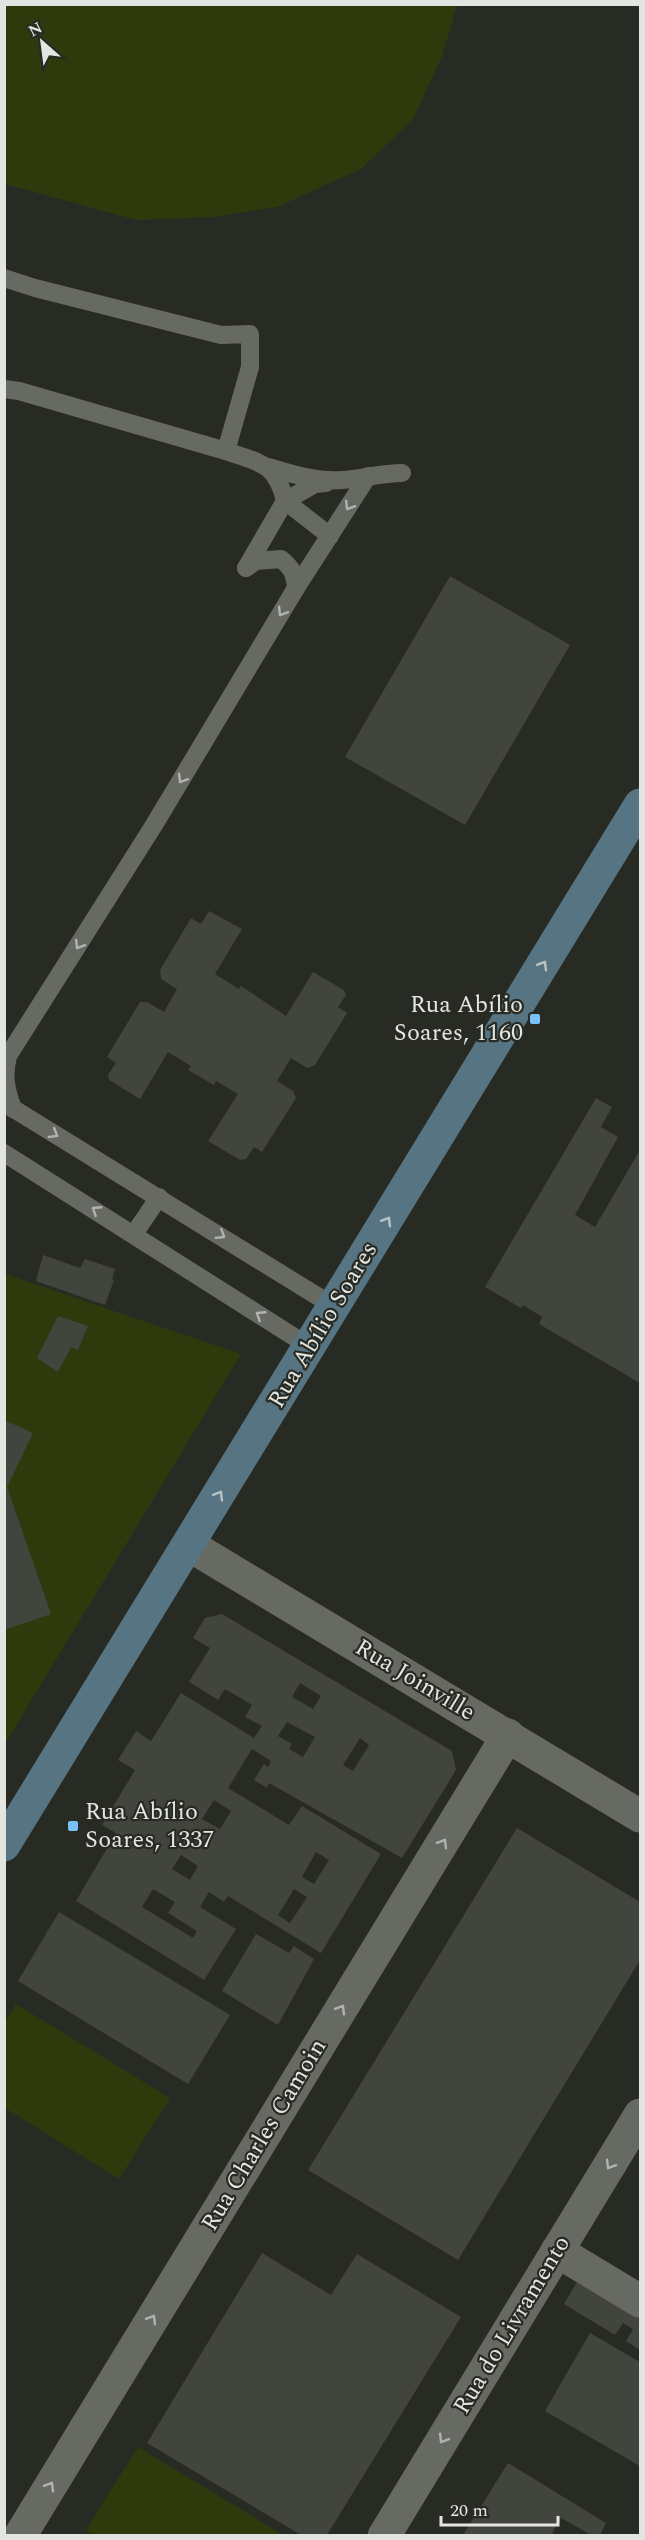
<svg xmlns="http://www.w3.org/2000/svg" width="645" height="2540" viewBox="0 0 645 2540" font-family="Spectral,serif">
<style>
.garden{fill:#2e3a0c}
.building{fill:#42453d;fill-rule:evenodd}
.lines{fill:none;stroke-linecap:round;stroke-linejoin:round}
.lane{stroke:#676a62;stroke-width:18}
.street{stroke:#676a62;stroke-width:33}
.secondary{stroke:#577482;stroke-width:33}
.oneway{stroke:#b1b4ae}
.oneway2{stroke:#b9c3c4}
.poi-dot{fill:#79bff8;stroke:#282b23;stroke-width:2}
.labels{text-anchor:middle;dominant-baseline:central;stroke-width:4.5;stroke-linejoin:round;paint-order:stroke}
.poi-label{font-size:24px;fill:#e3e5e0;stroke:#282b23;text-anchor:end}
.street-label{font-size:24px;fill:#e3e5e0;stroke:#282b23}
</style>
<rect width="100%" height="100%" fill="#282b23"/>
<!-- garden -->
<g class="garden">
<path d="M4 5 5 4 457 5 442 56 413 119 361 169 277 207 212 217 136 220 5 184Z"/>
<path d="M5 1274 241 1354 5 1744Z"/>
<path d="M16 2004 170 2098 119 2179 5 2108V2022Z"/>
<path d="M138 2447 283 2535 95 2536 86 2530Z"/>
</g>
<!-- building -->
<g class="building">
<path d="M450 576 570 645 465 825 345 757Z"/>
<path d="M209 911 242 929 215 974 239 989 241 986 286 1016 313 972 344 990 346 995 338 1007 347 1013 315 1065 307 1068 291 1058 277 1081 293 1091 296 1098 262 1152 254 1147 246 1159 240 1160 208 1141 238 1094 216 1081 214 1085 188 1070 191 1066 168 1052 140 1099 109 1080 108 1075 116 1063 107 1057 140 1002H147L164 1012 177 989 161 979 160 970 191 918 201 924Z"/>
<path d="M596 1098 612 1107 601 1127 618 1137 575 1215 595 1227 640 1150V1383L539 1324 542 1317 523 1305 521 1308 485 1287Z"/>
<path d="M43 1255 80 1268 85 1259 115 1269 112 1279 114 1280 105 1305 36 1281Z"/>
<path d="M58 1316 88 1326 78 1350 71 1347 58 1372 37 1358Z"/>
<path d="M4 1420 33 1433 7 1487 51 1614 4 1630Z"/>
<path d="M222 1614 452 1751 456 1770 402 1858 269 1783 267 1788 254 1780 264 1764 268 1767 271 1761 252 1749 228 1788 289 1825 302 1806 381 1854 321 1953 228 1896 224 1902 209 1892 200 1907 236 1929 204 1980 76 1901 116 1833 102 1825 135 1770 118 1760 136 1731 151 1741 181 1693 254 1738 262 1726 245 1717 252 1705 225 1689 218 1700 189 1682 210 1648 193 1638 205 1618ZM300 1683 321 1696 313 1709 292 1697ZM287 1722 315 1737 303 1757 289 1749 292 1744 278 1736ZM360 1738 369 1745 353 1771 343 1765ZM214 1800 231 1811 220 1829 202 1819ZM316 1852 329 1860 314 1884 302 1877ZM181 1855 198 1866 190 1880 172 1869ZM153 1889 175 1902 168 1913 197 1931 193 1938 142 1907ZM294 1889 307 1897 290 1923 278 1915Z"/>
<path d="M517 1828 640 1902V1960L458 2260 308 2170Z"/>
<path d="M59 1912 230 2015 188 2084 18 1981Z"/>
<path d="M256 1934 289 1953 294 1946 314 1959 278 2025 222 1991Z"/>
<path d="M262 2253 331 2295 357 2254 461 2317 327 2535H301L147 2443Z"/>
<path d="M580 2277 640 2313V2350L626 2341 633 2329 623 2323 615 2335 564 2304Z"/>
<path d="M590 2333 640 2362V2466L545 2411Z"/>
<path d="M508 2463 606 2523 600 2535H591L561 2518 552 2533 557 2535H463Z"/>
</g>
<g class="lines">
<!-- lane -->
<g class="lane">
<path d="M4 278 35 288 221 335 250 334V367L226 451 19 391 4 389"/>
<path d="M226 451C259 463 276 462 285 501L246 568"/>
<path d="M269 467C292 474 317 482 342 480 362 479 381 473 402 473"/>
<path d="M326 483 315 484 285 501 330 536"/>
<path d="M296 588 368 476"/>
<path d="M4 1103 335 1307"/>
<path d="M13 1109C6 1090 3 1076 8 1056L154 825 296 588C295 574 292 568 281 559L256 561 246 568"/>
<path d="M4 1153 310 1347"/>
<path d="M134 1234 159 1197"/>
</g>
<!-- street -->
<g class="street">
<path d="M189 1545 640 1816"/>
<path d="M557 2251 640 2301"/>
<path d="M20 2536 508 1735"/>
<path d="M384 2536 640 2115"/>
</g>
<!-- secondary -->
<path class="secondary" d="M4 1845 640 805"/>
</g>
<!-- one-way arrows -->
<defs><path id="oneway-chevron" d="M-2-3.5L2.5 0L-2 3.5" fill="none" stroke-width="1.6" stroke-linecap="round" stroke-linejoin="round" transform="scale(1.5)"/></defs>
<g class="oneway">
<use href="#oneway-chevron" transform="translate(349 506) rotate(122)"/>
<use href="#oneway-chevron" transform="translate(282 612) rotate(121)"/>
<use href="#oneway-chevron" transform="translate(182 779) rotate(121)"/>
<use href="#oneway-chevron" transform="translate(79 945) rotate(122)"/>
<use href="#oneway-chevron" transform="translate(54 1134) rotate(31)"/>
<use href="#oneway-chevron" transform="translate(96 1210) rotate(-147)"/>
<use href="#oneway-chevron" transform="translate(221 1235) rotate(32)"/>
<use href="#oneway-chevron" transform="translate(260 1315) rotate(-147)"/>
<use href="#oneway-chevron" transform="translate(443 1843) rotate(-59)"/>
<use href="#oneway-chevron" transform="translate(341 2009) rotate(-59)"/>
<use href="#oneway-chevron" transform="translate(610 2165) rotate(121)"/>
<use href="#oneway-chevron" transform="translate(152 2319) rotate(-59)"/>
<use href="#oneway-chevron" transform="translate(443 2439) rotate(121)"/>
<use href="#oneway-chevron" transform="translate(50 2486) rotate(-59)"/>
</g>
<g class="oneway2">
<use href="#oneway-chevron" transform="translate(543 965) rotate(-59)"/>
<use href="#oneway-chevron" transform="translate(387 1221) rotate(-59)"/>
<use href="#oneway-chevron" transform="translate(219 1495) rotate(-59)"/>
</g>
<!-- markers -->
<g class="poi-dot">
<rect x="529" y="1013" width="12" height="12" rx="3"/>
<rect x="67" y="1820" width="12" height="12" rx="3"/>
</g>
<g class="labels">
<!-- poi labels -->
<g class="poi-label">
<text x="523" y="1005">Rua Abílio<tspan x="523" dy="28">Soares, 1160</tspan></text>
<text x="85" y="1812" text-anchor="start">Rua Abílio<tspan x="85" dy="28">Soares, 1337</tspan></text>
</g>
<!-- street labels -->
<g class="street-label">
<text transform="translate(323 1325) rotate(-59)">Rua Abílio Soares</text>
<text transform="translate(415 1680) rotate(31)">Rua Joinville</text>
<text transform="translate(264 2135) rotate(-59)">Rua Charles Camoin</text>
<text transform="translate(512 2325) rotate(-59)">Rua do Livramento</text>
</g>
</g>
<!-- border -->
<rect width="645" height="2540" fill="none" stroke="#e3e5e0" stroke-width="12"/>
<!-- north arrow -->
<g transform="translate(42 42) rotate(332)" stroke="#282b23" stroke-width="4.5" paint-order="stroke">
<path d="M0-4.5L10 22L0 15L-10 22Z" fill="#e3e5e0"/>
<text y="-9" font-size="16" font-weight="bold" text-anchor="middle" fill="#e3e5e0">N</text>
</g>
<!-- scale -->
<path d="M441 2516v9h117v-9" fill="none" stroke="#e3e5e0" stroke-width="3"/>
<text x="450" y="2516" font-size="18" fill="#e3e5e0" stroke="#282b23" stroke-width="4.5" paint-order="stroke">20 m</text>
</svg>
